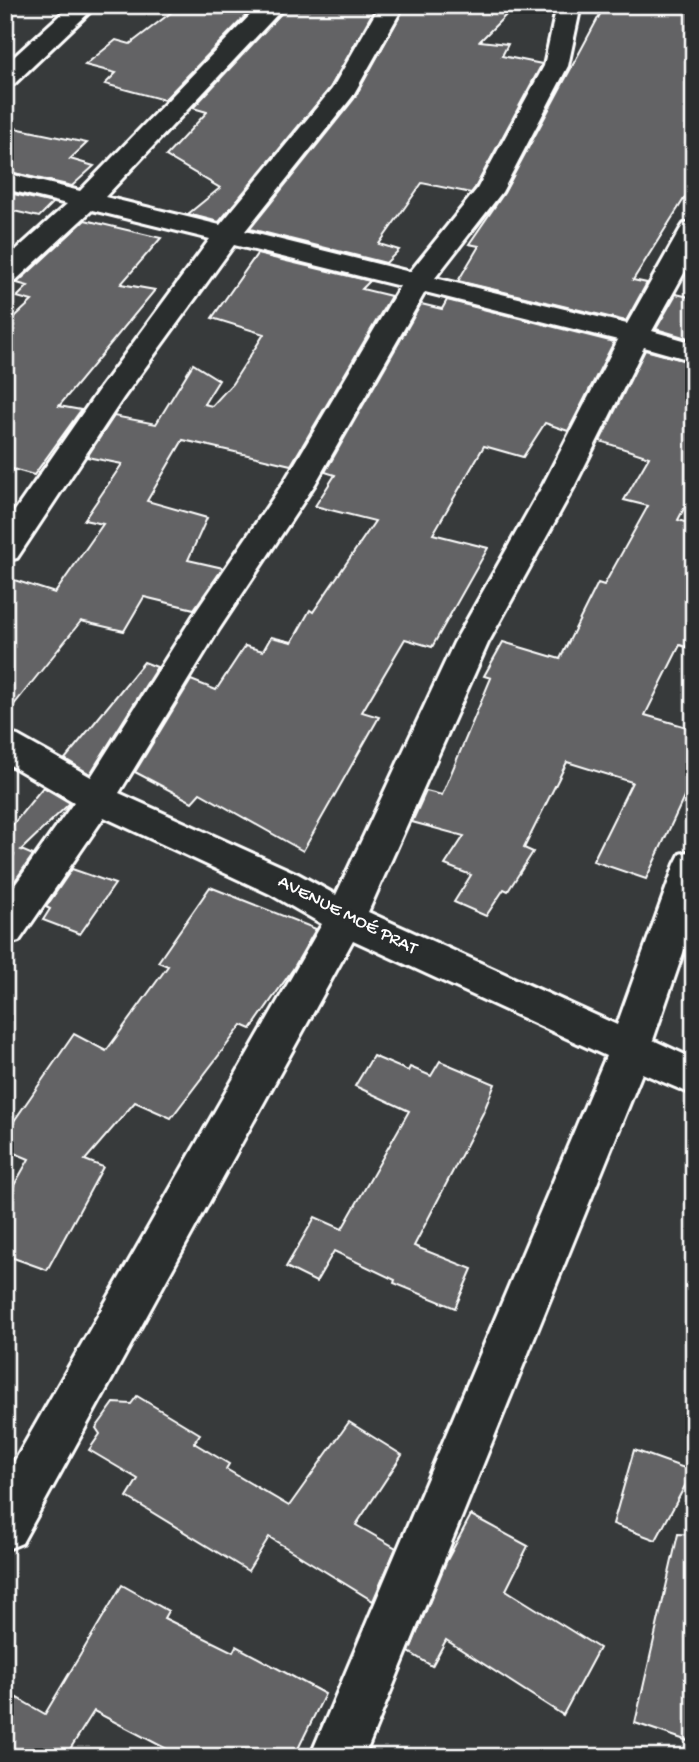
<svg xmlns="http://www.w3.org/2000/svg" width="699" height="1762" viewBox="0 0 699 1762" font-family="'Gochi Hand',sans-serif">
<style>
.building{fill:#636465;stroke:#fff;stroke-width:2}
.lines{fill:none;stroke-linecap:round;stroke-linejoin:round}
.minor-casing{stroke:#fff;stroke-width:6}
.minor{fill:#2a2d2e;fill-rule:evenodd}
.labels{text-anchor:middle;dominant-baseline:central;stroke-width:6;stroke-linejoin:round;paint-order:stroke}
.street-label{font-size:19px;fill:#fff;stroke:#2a2d2e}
</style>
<rect width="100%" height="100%" fill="#373a3b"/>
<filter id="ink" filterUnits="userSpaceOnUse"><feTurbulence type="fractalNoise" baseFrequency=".0143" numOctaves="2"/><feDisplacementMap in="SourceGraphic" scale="14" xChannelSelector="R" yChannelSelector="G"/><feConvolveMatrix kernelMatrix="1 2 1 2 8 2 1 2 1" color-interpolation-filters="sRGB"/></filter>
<g filter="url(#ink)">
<!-- building -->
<g class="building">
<path d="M181 5H256L164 100 105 84 116 73 85 65 116 40 130 44Z"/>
<path d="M289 5H377L330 88 219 222 188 214 220 188 166 156 207 112 193 108Z"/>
<path d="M406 5H516L480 41 508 44 502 56 542 64 475 188 471 193 422 183 379 244 399 250 386 263 250 229 354 99Z"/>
<path d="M605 5H694V183L633 280 647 283 626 321 458 281 479 246 469 244 504 193Z"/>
<path d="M5 126 87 143 70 159 94 166 72 186 5 171Z"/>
<path d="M5 192 53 203 39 217 5 209Z"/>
<path d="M85 220 161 238 121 284 155 290 59 406 81 410 34 475 5 467V326L32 301 17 297 28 286 17 283Z"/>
<path d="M257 254 370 281 362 289 391 296 291 465 183 440 147 501 207 518 188 560 223 568 194 609 144 597 124 631 81 621 5 716V577L55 593 103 524 84 520 122 464 87 457 114 416 156 424 193 364 219 380 204 404 212 406 232 384 264 334 212 318Z"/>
<path d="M676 294 694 298V340L656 329Z"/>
<path d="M447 300 614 342 568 431 545 423 523 457 484 446 433 534 488 548 432 647 405 639 362 712 379 717 303 851 200 793 192 802 135 772 191 680 216 690 245 646 263 651 271 637 292 642 310 610 313 612 375 521 315 506 335 475 325 472 421 304 442 309Z"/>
<path d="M645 350 694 363V490L678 520 694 525V629L686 647 680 645 645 715 694 729V776L646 879 593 861 632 782 567 762 524 848 533 852 508 891 504 889 486 916 454 902 471 875 445 865 464 836 412 822 426 791 442 795 491 678 484 676 503 642 560 659 598 583 604 585 648 506 624 500 649 457 600 441Z"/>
<path d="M144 662 157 667 90 774 65 759Z"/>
<path d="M43 787 70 803 21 850 33 855 7 892 5 866 14 855 5 848V834Z"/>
<path d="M72 869 115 884 80 934 43 920 50 909 46 907Z"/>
<path d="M210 887 316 929 293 969 251 1029 242 1025 171 1118 135 1102 85 1160 103 1167 47 1270 5 1255V1201L29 1159 5 1149V1134L74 1034 106 1051 168 966 158 962Z"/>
<path d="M373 1056 408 1071 410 1067 431 1076 440 1061 495 1084 483 1113 414 1246 472 1269 455 1308 394 1283 395 1280 334 1251 316 1282 286 1267 315 1217 342 1229 409 1111 355 1086Z"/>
<path d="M137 1396 200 1434 194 1443 229 1464 226 1469 289 1506 349 1422 402 1455 356 1525 396 1548 373 1601 269 1537 248 1571 127 1497 138 1479 89 1450 100 1434 96 1428 114 1403 131 1404Z"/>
<path d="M634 1450 693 1471 656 1540 613 1524Z"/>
<path d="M471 1515 528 1546 506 1590 599 1648 563 1715 446 1640 432 1666 409 1652 446 1562Z"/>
<path d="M678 1534 694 1535V1743L635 1723Z"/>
<path d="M122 1585 168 1611 164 1618 233 1652 236 1646 325 1694 294 1757H182L94 1711 65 1757H5V1691L45 1714Z"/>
</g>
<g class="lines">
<defs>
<g id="minor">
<path d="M71 5H97L14 84 5 86V65Z"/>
<path d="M260 5H286L105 197 220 225 332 89 380 5H404L352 97 245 231 410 272 477 189 544 66 557 5H581L568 66 502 192 435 278 627 324 680 230 684 224 694 222V255L652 331 694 343V361L644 347 575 485 488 643 368 912 617 1025 675 864 680 854 694 850V921L653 1040 694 1059V1095L642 1073 364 1757H310L606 1056 353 940 22 1543 5 1550V1478L322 924 270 894 104 817 19 941 5 945V899L74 802 5 762V732L18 736 91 777 195 613 284 482 400 286 234 245 123 398 17 558 5 561V525L100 388 210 239 92 210 15 281 5 283V260L67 204 5 189V173L80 191ZM425 292 618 340 543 485 454 643 336 895 298 874 119 793 219 629 315 484Z"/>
</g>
</defs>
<!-- minor casing -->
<use href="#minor" class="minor-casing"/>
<!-- minor -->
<use href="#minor" class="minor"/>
</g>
</g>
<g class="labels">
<!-- street labels -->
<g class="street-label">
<text transform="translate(347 916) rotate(27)">AVENUE MOÉ PRAT</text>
</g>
</g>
<!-- margin -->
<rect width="699" height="1762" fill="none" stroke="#2a2d2e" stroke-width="28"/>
<rect x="14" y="14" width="671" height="1734" fill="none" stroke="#fff" stroke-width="2.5" filter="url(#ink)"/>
</svg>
